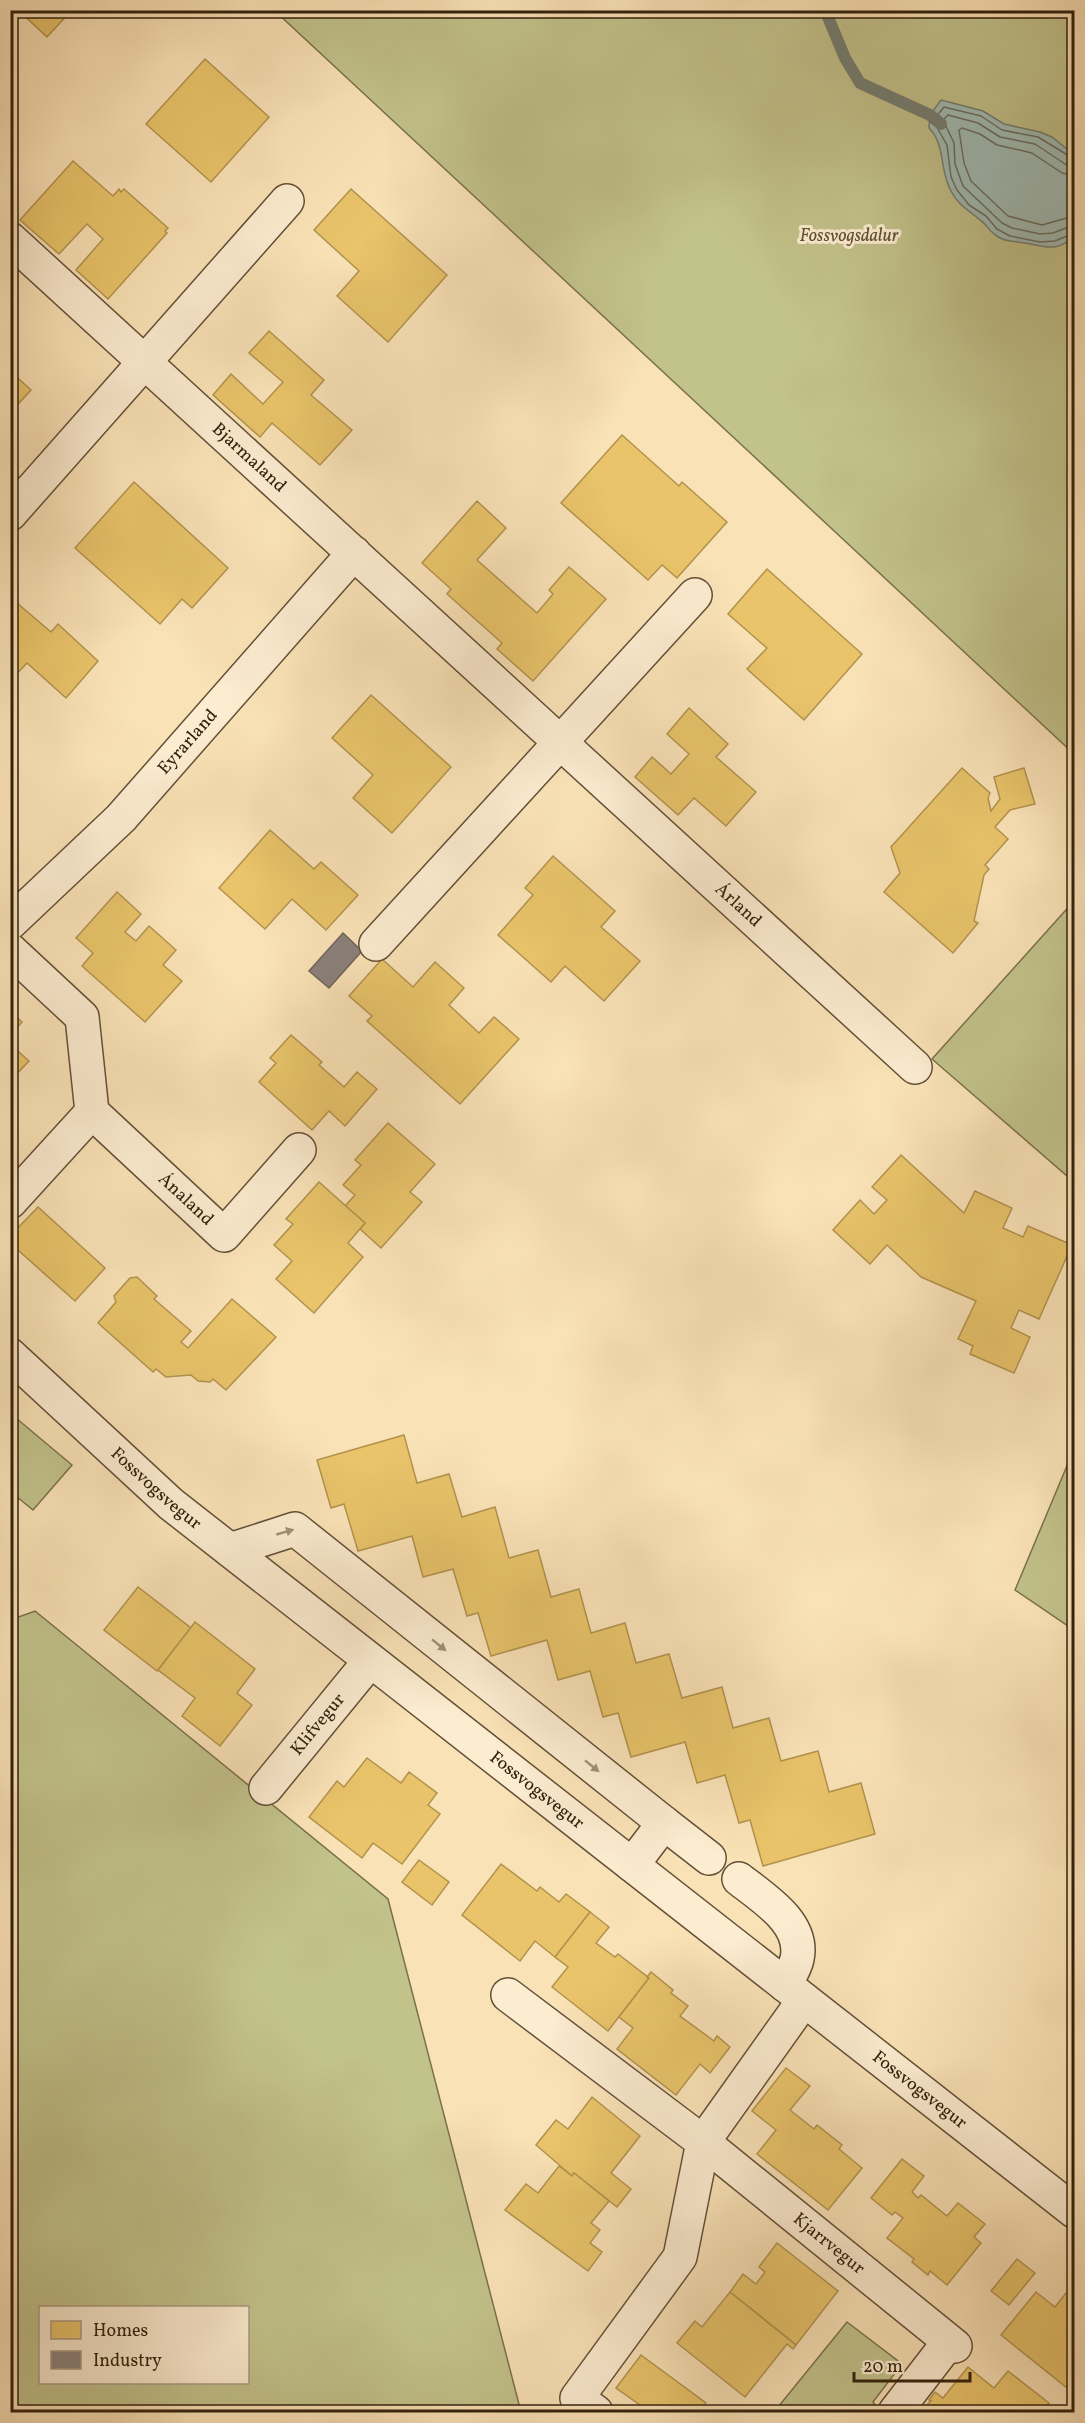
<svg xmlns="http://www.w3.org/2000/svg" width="1085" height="2423" viewBox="0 0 1085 2423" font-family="Vollkorn,serif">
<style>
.green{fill:#c2c28b;stroke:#7a714c;stroke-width:1.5;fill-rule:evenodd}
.water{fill:#a0bcb6;stroke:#747e72;stroke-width:1.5}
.homes{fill:#e9c46a;stroke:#b2934e;stroke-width:1.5}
.industry{fill:#8a817c;stroke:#70645a;stroke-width:1.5}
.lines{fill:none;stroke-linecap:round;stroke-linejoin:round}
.shore{stroke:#696e61;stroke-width:1.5}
.stream{stroke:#747e72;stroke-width:12}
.minor-casing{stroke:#645037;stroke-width:36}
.minor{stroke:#fcecd0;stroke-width:33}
.oneway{fill:#a19078}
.labels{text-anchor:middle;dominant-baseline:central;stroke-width:6;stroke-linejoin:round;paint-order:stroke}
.park-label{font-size:18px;font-style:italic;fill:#5d5132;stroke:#fcecd0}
.street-label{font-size:18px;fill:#32200c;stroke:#fcecd0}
</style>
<rect width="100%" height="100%" fill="#fae2b7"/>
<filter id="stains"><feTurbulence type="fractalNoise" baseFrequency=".00333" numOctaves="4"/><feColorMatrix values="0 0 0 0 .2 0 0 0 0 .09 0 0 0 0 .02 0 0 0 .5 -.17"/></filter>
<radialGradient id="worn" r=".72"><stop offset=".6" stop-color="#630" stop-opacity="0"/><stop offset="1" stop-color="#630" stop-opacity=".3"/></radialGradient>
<!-- green -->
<g class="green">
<path d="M275 11H1074V754Z"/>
<path d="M1074 901V1182L932 1059Z"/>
<path d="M10 1413 72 1465 33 1510 11 1492Z"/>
<path d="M1074 1449V1630L1015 1590Z"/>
<path d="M35 1611 388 1899 521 2412H11L10 1620ZM40 2308H248V2382H40Z"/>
<path d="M847 2322 902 2364 873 2402 876 2406 871 2412H774Z"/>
</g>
<!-- water -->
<path class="water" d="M941 100 983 111 1004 124 1040 132 1052 137 1072 153 1074 155V237C1053 255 1041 244 1018 242 1008 241 1000 240 993 233 988 229 985 223 980 220 970 211 957 204 951 191 939 170 946 145 929 128L930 115Z"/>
<!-- homes -->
<g class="homes">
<path d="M18 10H72L47 37Z"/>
<path d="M205 59 269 117 211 182 146 124Z"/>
<path d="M73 161 113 196 119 189 121 192 124 189 168 228 165 231 167 233 108 299 76 270 103 239 87 224 59 254 20 220Z"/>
<path d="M351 189 447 275 388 342 337 296 359 271 314 230Z"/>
<path d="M269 331 324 380 311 395 352 430 320 465 272 423 260 437 213 395 231 374 263 404 283 382 249 353Z"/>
<path d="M10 371 31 390 10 413Z"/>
<path d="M622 435 679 486 682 482 727 522 677 578 662 565 648 580 561 503Z"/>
<path d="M134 482 228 568 192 608 182 599 160 624 75 548Z"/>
<path d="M477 501 506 528 477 560 537 613 553 594 549 590 569 567 606 599 533 681 497 649 502 643 447 594 451 589 422 563Z"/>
<path d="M767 569 862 654 804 720 747 669 767 648 728 614Z"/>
<path d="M10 597 51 632 58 624 98 661 66 698 27 663 10 681Z"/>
<path d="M371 695 451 767 392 833 353 798 373 775 332 738Z"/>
<path d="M689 708 728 744 716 757 756 792 726 826 694 798 678 815 635 777 652 757 671 774 689 754 667 734Z"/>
<path d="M962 768 990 793 988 798 991 811 1000 799 994 777 1024 768 1035 804 1010 810 995 827 1008 839 985 865 989 869 984 875 974 921 978 923 953 953 884 892 900 873 891 847Z"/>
<path d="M270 830 314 869 321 862 358 895 326 930 292 899 265 929 219 888Z"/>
<path d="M553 856 615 911 601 927 640 961 604 1001 565 966 551 982 498 935 533 895 525 888Z"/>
<path d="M117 892 141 914 125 932 136 941 149 926 176 950 163 965 182 981 145 1022 82 966 93 953 76 938Z"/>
<path d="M382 959 413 987 435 962 464 988 449 1005 479 1033 494 1017 519 1039 460 1104 367 1021 372 1016 349 996Z"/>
<path d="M10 1011 22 1022 10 1035Z"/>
<path d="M291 1035 322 1062 319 1065 344 1087 357 1072 377 1089 345 1126 329 1111 312 1130 259 1082 276 1063 270 1058Z"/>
<path d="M10 1044 29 1061 10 1081Z"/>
<path d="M388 1123 435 1164 410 1192 422 1202 381 1248 360 1229 365 1223 345 1206 355 1195 343 1185 361 1165 355 1160Z"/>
<path d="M901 1155 964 1213 975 1191 1012 1208 1003 1228 1023 1237 1028 1226 1072 1245 1039 1319 1019 1310 1011 1328 1030 1337 1014 1373 970 1354 973 1346 958 1339 976 1301 921 1277 887 1245 870 1264 833 1230 860 1200 874 1214 887 1200 872 1187Z"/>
<path d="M319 1182 365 1223 348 1243 363 1257 314 1313 276 1279 292 1261 274 1245 293 1224 286 1219Z"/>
<path d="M38 1207 105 1268 75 1301 10 1243V1236Z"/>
<path d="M137 1277 157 1296 154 1299 191 1331 181 1342 188 1348 232 1299 276 1337 226 1390 213 1379 210 1382 198 1381 191 1375 166 1377 156 1369 153 1372 98 1323 116 1302 114 1296 130 1278Z"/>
<path d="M404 1435 417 1483 449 1474 462 1517 495 1507 509 1558 538 1550 551 1597 579 1589 591 1633 625 1623 636 1663 669 1654 682 1698 722 1687 733 1728 769 1718 781 1761 818 1751 829 1792 861 1783 875 1834 763 1866 750 1820 739 1823 725 1775 697 1783 685 1742 631 1757 618 1713 603 1717 590 1671 558 1680 547 1640 491 1656 478 1613 467 1616 453 1569 423 1577 412 1536 358 1551 344 1504 331 1508 317 1460Z"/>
<path d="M138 1587 191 1628 157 1671 104 1630Z"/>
<path d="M195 1622 255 1669 237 1693 252 1705 220 1746 182 1716 195 1698 158 1670Z"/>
<path d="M367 1758 401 1783 409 1772 437 1793 428 1805 440 1814 402 1864 373 1843 362 1858 309 1817 337 1781 344 1787Z"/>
<path d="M419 1860 449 1882 432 1905 402 1882Z"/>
<path d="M501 1864 537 1891 540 1887 559 1902 566 1894 590 1912 555 1957 535 1941 520 1961 462 1915Z"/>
<path d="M590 1912 609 1927 596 1943 615 1957 618 1954 649 1978 608 2031 552 1987 568 1967 555 1957Z"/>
<path d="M651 1972 673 1990 671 1993 688 2006 680 2016 714 2041 717 2036 730 2047 710 2073 700 2064 676 2095 617 2049 633 2028 619 2017 649 1978 647 1977Z"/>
<path d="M786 2068 810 2086 790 2110 814 2129 817 2125 842 2145 839 2149 862 2168 828 2210 757 2154 776 2130 752 2111Z"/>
<path d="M592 2097 640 2136 611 2173 631 2189 617 2207 574 2173 572 2176 536 2145 556 2120 568 2129Z"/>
<path d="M902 2159 924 2176 912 2192 918 2198 921 2195 947 2216 958 2203 985 2224 974 2237 981 2243 947 2285 930 2271 928 2275 912 2262 914 2259 887 2238 903 2218 895 2212 892 2215 871 2198Z"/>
<path d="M559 2166 572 2176 574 2173 609 2201 591 2223 600 2230 590 2243 602 2252 588 2271 505 2210 526 2184 538 2193Z"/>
<path d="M777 2243 838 2291 796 2345 730 2292 743 2274 756 2284 765 2272 759 2267Z"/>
<path d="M1017 2259 1035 2273 1009 2305 991 2291Z"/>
<path d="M730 2292 796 2345 793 2349 787 2344 745 2397 677 2343 695 2321 702 2327Z"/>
<path d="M1036 2292 1055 2307 1066 2293 1074 2300V2379L1067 2388 1001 2335Z"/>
<path d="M641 2355 706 2403 699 2412H650L616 2388Z"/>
<path d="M968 2367 994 2388 1008 2371 1049 2403 1041 2412H919L931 2401 929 2400 935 2392 943 2398Z"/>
</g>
<!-- industry -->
<path class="industry" d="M343 933 362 951 329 988 309 971Z"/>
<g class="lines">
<!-- shore -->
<g class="shore">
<path d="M1074 159 1038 137 1002 130 981 116 944 107 936 117 935 124 947 145 951 177 957 190 969 205 986 216 997 229 1010 236 1040 242 1055 241 1074 233"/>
<path d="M1074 167 1065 164 1035 144 1000 137 978 123 948 115 943 120 954 143 955 164 963 186 1002 223 1012 228 1040 234 1053 233 1074 225"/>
<path d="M1074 176 1062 173 1032 153 997 145 980 134 962 128 959 130 964 163 971 181 1008 216 1042 225 1074 216"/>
</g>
<!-- stream -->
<path class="stream" d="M825 10 845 58 860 83 930 115 941 124"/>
<defs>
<g id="minor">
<path id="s1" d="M10 239 915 1067"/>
<path d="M10 514 287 201"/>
<path id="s2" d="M10 923 121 818 354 553"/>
<path d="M376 944 695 595"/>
<path id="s3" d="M10 950 82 1017 92 1112 224 1235 299 1150"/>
<path d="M10 1202 92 1112"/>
<path id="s4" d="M10 1355 171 1504 1074 2211"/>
<path d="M230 1550 295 1529 664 1823 632 1865"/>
<path id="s5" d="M266 1788 370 1661"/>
<path d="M664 1823 709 1858"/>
<path d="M739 1879C763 1898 805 1923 797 1959 795 1968 789 1977 785 1985"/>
<path id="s6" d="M508 1995 703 2142 955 2346"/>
<path d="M596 2412 577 2398 680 2257 703 2142 804 2000"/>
<path d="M895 2412 949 2342"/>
</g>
</defs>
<!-- minor casing -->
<use href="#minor" class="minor-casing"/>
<!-- minor -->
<use href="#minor" class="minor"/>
</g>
<!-- one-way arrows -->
<defs><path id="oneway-solid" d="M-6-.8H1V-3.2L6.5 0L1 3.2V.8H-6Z" transform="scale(1.5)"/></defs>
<g class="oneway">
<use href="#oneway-solid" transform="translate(285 1532) rotate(-16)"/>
<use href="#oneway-solid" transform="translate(439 1645) rotate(39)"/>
<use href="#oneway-solid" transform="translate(592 1766) rotate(39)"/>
</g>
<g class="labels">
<!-- park labels -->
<g class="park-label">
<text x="849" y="236">Fossvogsdalur</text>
</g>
<!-- street labels -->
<g class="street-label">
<text stroke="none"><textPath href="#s1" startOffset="324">Bjarmaland</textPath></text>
<text stroke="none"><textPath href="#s2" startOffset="254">Eyrarland</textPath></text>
<text stroke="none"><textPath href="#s1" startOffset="987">Árland</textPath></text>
<text stroke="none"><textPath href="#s3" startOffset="322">Ánaland</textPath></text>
<text stroke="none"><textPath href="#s4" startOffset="198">Fossvogsvegur</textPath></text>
<text stroke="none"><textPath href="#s5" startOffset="82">Klifvegur</textPath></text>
<text stroke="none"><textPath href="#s4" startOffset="684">Fossvogsvegur</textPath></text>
<text stroke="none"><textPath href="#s4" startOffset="1170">Fossvogsvegur</textPath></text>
<text stroke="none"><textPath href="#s6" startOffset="406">Kjarrvegur</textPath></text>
</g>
</g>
<!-- margin -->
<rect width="1085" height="2423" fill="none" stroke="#fae2b7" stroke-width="36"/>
<rect x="12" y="12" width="1061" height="2399" fill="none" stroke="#32200c" stroke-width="3"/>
<rect x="18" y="18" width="1049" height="2387" fill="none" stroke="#32200c" stroke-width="1.5"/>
<!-- legend -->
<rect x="39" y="2306" width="210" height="78" fill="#fcecd0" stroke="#ab9a82" stroke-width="1.5"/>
<rect x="51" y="2321" width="30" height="18" fill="#e9c46a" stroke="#ab9a82" stroke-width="1.5"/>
<text x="93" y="2336" font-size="18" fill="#32200c">Homes</text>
<rect x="51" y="2351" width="30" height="18" fill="#8a817c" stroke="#ab9a82" stroke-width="1.5"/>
<text x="93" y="2366" font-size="18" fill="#32200c">Industry</text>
<!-- scale -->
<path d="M854 2372v9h116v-9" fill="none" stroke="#32200c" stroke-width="3"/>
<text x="863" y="2372" font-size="18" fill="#32200c" stroke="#fcecd0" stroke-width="4.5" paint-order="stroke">20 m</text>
<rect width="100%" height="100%" filter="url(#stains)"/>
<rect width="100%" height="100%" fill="url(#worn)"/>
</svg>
